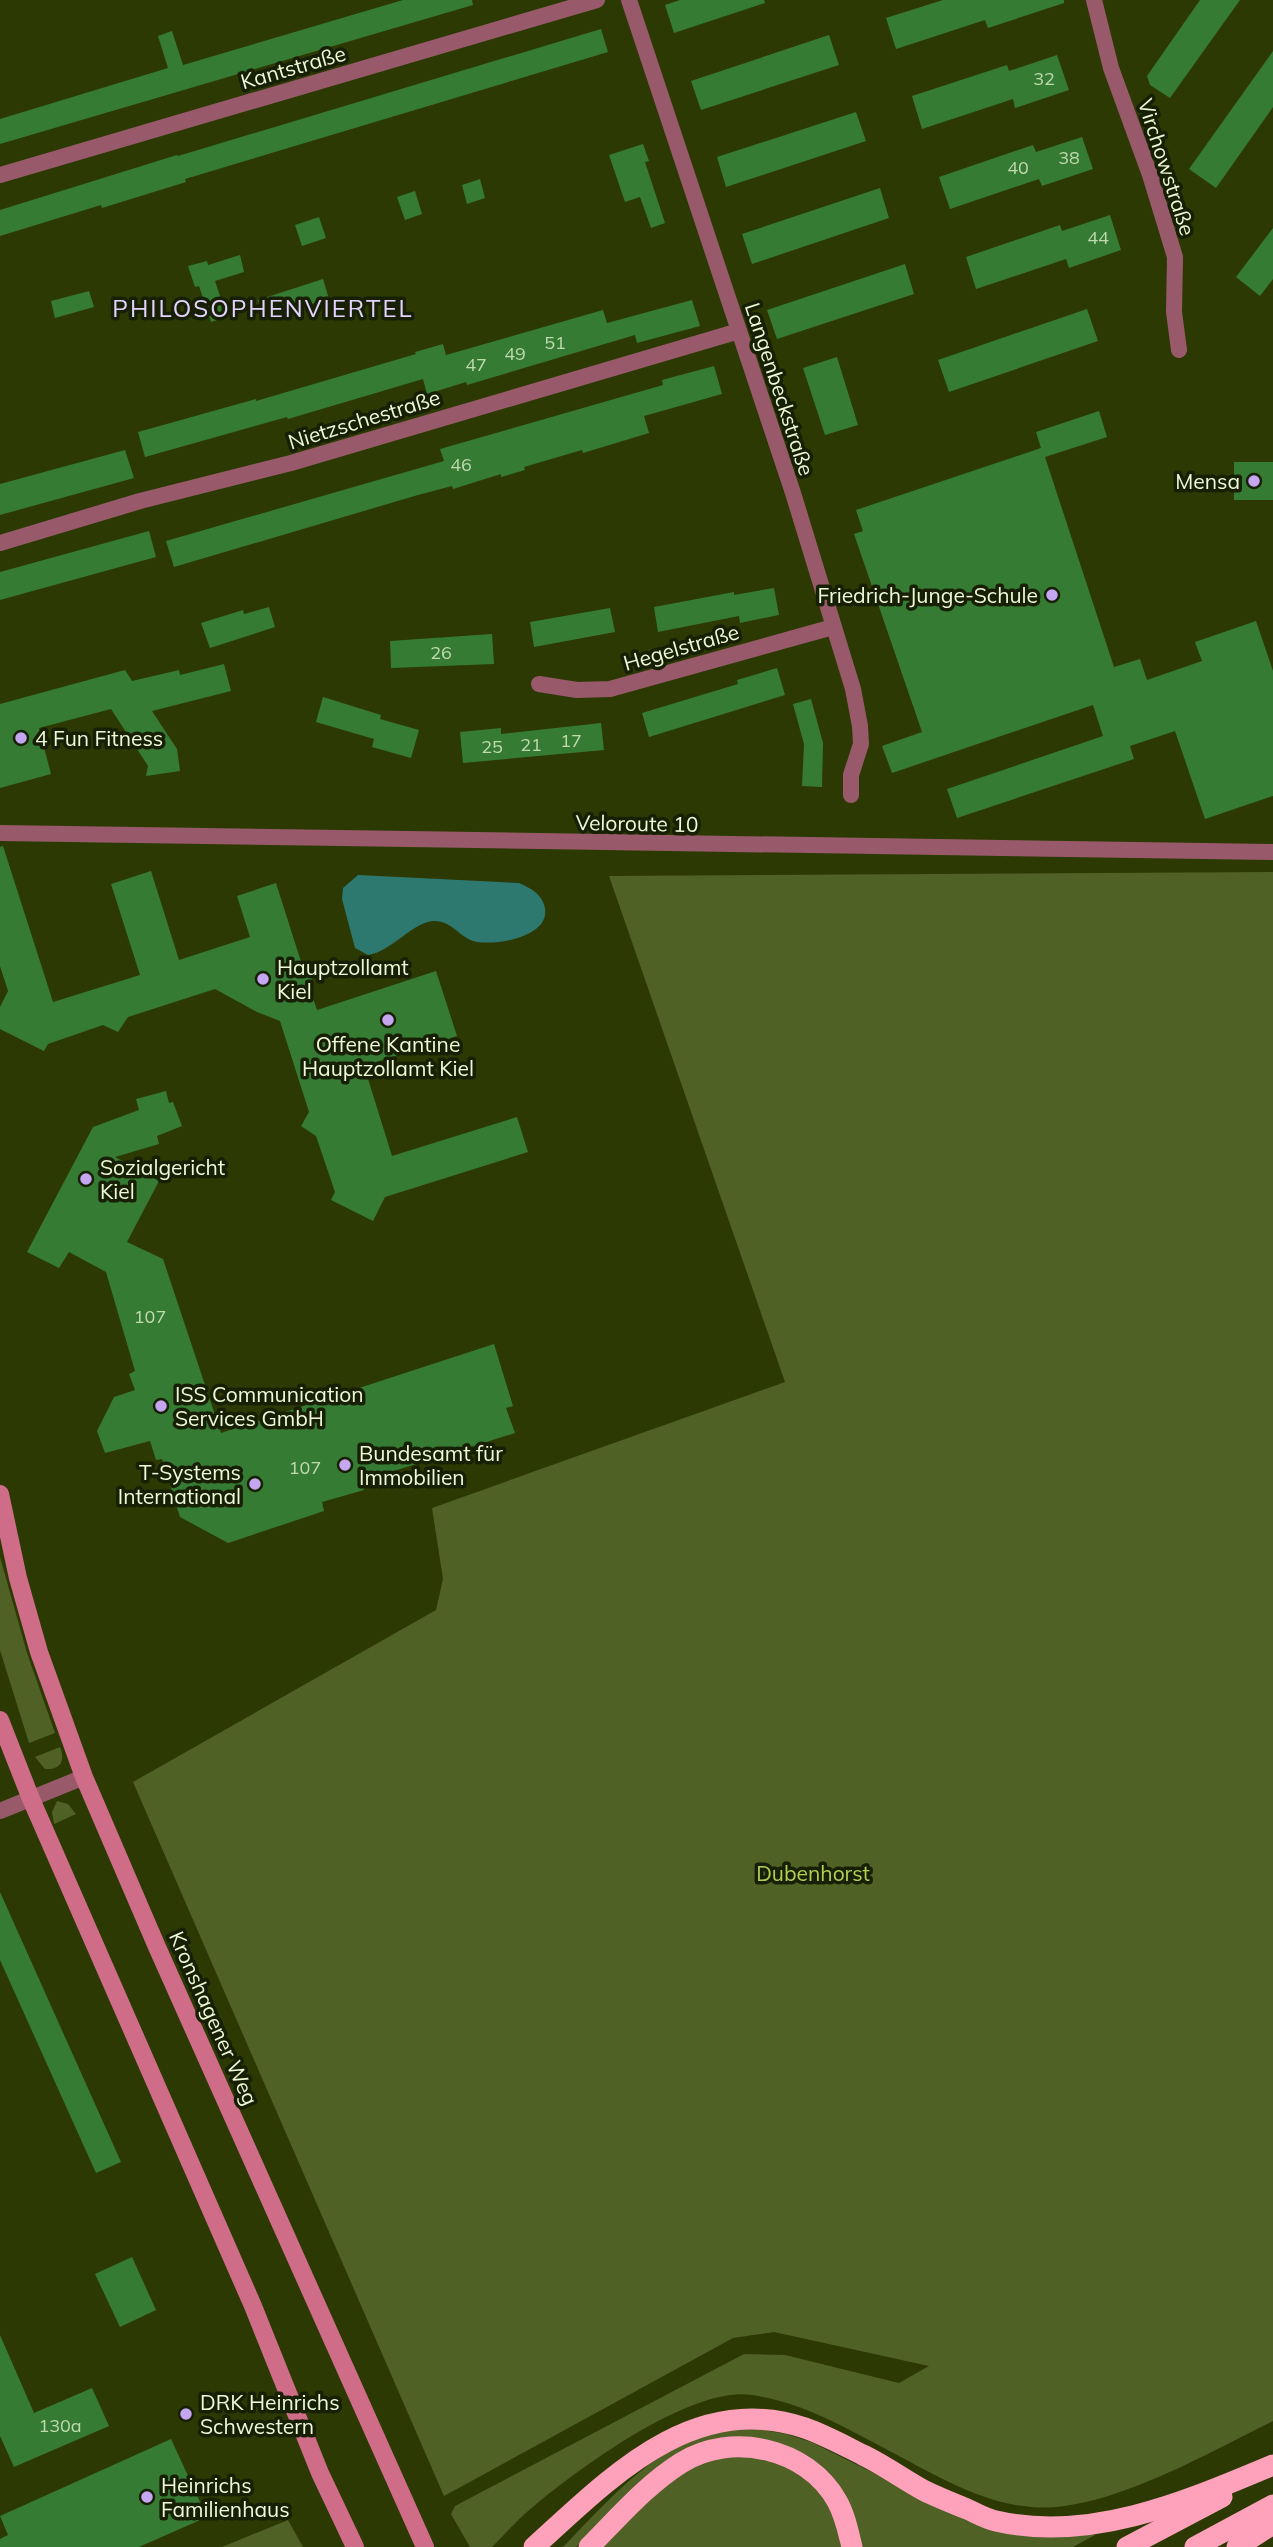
<svg xmlns="http://www.w3.org/2000/svg" width="1273" height="2547" viewBox="0 0 1273 2547" font-family="Mulish,sans-serif">
<style>
.green{fill:#506126}
.water{fill:#2d796f}
.building{fill:#367b33}
.lines{fill:none;stroke-linecap:round;stroke-linejoin:round}
.street{stroke:#985a6b;stroke-width:16}
.secondary{stroke:#cf6d89;stroke-width:18}
.highway{stroke:#fea2bb;stroke-width:21}
.poi-dot{fill:#c5a7f1;stroke:#171f04;stroke-width:2.5}
.labels{text-anchor:middle;dominant-baseline:central;stroke-width:7;stroke-linejoin:round;paint-order:stroke}
.number-label{font-size:18px;fill:#c0daae}
.street-label{font-size:21px;fill:#eefad7;stroke:#171f04}
.poi-label{font-size:21px;fill:#eefad7;stroke:#171f04;text-anchor:start}
.park-label{font-size:21px;fill:#afd153;stroke:#171f04}
.quarter-label{font-size:24px;letter-spacing:2px;fill:#e3d3fd;stroke:#171f04}
</style>
<rect width="100%" height="100%" fill="#2d3903"/>
<!-- green -->
<g class="green">
<path d="M1273 872V2421C1208 2453 1103 2514 1031 2507 979 2503 930 2472 884 2448 840 2425 803 2403 752 2395 690 2386 580 2468 534 2506 519 2518 506 2533 492 2547H470L451 2514 455 2506 744 2354 785 2355 899 2383 929 2366 774 2332 733 2338 444 2496 133 1782 436 1610 443 1579 432 1508 785 1382 609 876Z"/>
<path d="M0 1557 27 1653 55 1733 29 1743 0 1650Z"/>
<path d="M60 1747C66 1761 60 1770 45 1769L35 1757Z"/>
<path d="M57 1801 68 1804 76 1814 54 1824 52 1812Z"/>
<path d="M753 2428 786 2434 811 2442 912 2492 1095 2535 1073 2547H860L850 2508 753 2438 617 2506 576 2547H563C607 2502 655 2444 721 2431 731 2429 742 2429 753 2428Z"/>
<path d="M728 2454C768 2455 810 2468 830 2505 837 2517 839 2534 843 2547H599L657 2489 693 2465Z"/>
<path d="M288 2520 303 2547H222Z"/>
</g>
<!-- water -->
<path class="water" d="M358 875 519 883C528 887 539 892 543 902 558 936 495 947 473 941 459 936 451 921 435 921 413 921 393 951 368 955L355 948 342 899 343 888Z"/>
<!-- building -->
<g class="building">
<path d="M403 0H472L473 5 0 144V119L168 68 158 36 172 31 183 65Z"/>
<path d="M680 0H764L765 3 674 33 665 5Z"/>
<path d="M943 0H1064V3L988 28 985 20 896 49 886 18Z"/>
<path d="M1200 0H1240L1170 98 1150 85 1147 76Z"/>
<path d="M601 29 608 52 185 179 186 182 102 208 101 205 0 236V210L177 155 178 156Z"/>
<path d="M829 35 839 65 701 110 691 81Z"/>
<path d="M1273 51V107L1216 188 1189 169Z"/>
<path d="M1057 55 1069 90 1015 108 1013 99 922 129 912 96 1007 65 1009 71Z"/>
<path d="M856 112 866 141 726 187 717 157Z"/>
<path d="M1082 137 1093 169 1042 186 1039 179 950 209 939 177 1033 145 1036 152Z"/>
<path d="M643 144 649 161 645 162 665 223 651 228 640 197 625 202 609 155Z"/>
<path d="M480 179 485 198 467 204 462 185Z"/>
<path d="M880 188 889 218 752 264 742 234Z"/>
<path d="M415 191 422 214 405 220 397 197Z"/>
<path d="M1110 215 1121 250 1069 268 1066 259 976 289 966 257 1060 225 1062 231Z"/>
<path d="M319 217 326 238 302 246 295 225Z"/>
<path d="M1273 228V279L1260 296 1236 277Z"/>
<path d="M240 255 244 272 215 281 227 317 211 322 199 286 195 287 188 266 207 261 208 265Z"/>
<path d="M905 264 914 294 777 339 767 310Z"/>
<path d="M323 279 329 299 263 318 258 300Z"/>
<path d="M89 291 94 307 55 318 51 301Z"/>
<path d="M692 300 700 326 637 343 635 335 467 385 466 382 427 394 423 379 288 419 287 417 145 457 138 432 256 399V401L416 354 415 352 443 344 446 355 603 310 607 323Z"/>
<path d="M1087 309 1098 341 949 392 938 360Z"/>
<path d="M837 357 858 425 825 435 803 368Z"/>
<path d="M714 366 722 394 644 416 649 433 583 453 582 450 524 467 525 470 501 477V474L453 489 452 486 418 495 174 567 166 541 444 461 440 449 663 385 662 380Z"/>
<path d="M1099 411 1107 437 1045 457 1114 667 1140 659 1147 680 1202 661 1195 642 1256 621 1273 671V796L1205 819 1175 731 1130 746 1134 759 957 818 947 789 1103 736 1093 705 892 773 882 746 922 732 854 534 863 531 856 510 1041 448 1036 432Z"/>
<path d="M125 450 134 478 0 515V484Z"/>
<rect x="1234" y="462" width="39" height="38"/>
<path d="M149 531 156 557 0 600V572Z"/>
<path d="M774 588 779 615 740 623 739 616 658 632 654 607 734 592V595Z"/>
<path d="M269 607 275 627 210 648 201 623 243 610 244 614Z"/>
<path d="M610 608 615 632 534 647 530 622Z"/>
<path d="M492 634 494 664 391 668 390 641Z"/>
<path d="M224 664 231 691 152 711 177 749 180 771 146 776 148 766 111 709 39 728 51 774 0 788V704L125 670 132 681 179 670 180 675Z"/>
<path d="M777 668 785 695 649 737 642 713 738 684 737 680Z"/>
<path d="M323 697 381 715 380 719 419 730 411 758 372 747 374 739 316 722Z"/>
<path d="M811 699 823 743 822 787 802 786 804 744 793 704Z"/>
<path d="M601 723 604 750 463 763 460 732 501 728V734Z"/>
<path d="M3 846 53 1002 140 975 111 884 151 871 179 960 250 937 237 896 276 883 303 968 314 975 309 986 317 1010 436 971 457 1036 364 1066 392 1156 517 1117 528 1152 385 1197 373 1221 331 1200 335 1192 316 1136 301 1126 309 1112 280 1021 257 1012 215 989 128 1017 118 1032 103 1025 48 1044 44 1051 0 1029V1007L8 991 0 966V847Z"/>
<path d="M166 1091 169 1103 173 1102 182 1126 157 1136 159 1144 115 1157 159 1181 127 1242 163 1259 221 1433 494 1344 513 1406 506 1408 515 1433 362 1481 364 1490 322 1502 324 1511 228 1543 180 1517 162 1459 156 1460 150 1441 105 1453 97 1431 114 1397 135 1390 129 1374 135 1371 106 1272 69 1252 59 1268 27 1252 93 1127 139 1110 136 1099Z"/>
<path d="M0 1892 121 2162 96 2173 0 1960Z"/>
<path d="M132 2257 156 2310 120 2327 95 2274Z"/>
<path d="M0 2335 34 2413 92 2388 109 2426 14 2467 0 2436Z"/>
<path d="M171 2439 207 2517 139 2547H0V2539L8 2535 0 2516Z"/>
</g>
<g class="lines">
<!-- street -->
<g class="street">
<path d="M629 0 793 493 853 689 860 726 861 744 851 775V795"/>
<path d="M1094 0 1111 68 1150 175 1175 257 1174 312 1179 350"/>
<path d="M0 175 597 0"/>
<path d="M0 543 140 501 291 463 739 331"/>
<path d="M539 684 577 690 610 689 833 627"/>
<path d="M0 833 1273 852"/>
<path d="M0 1811 84 1777"/>
</g>
<!-- secondary -->
<g class="secondary">
<path d="M0 1494 18 1578 39 1652 84 1777 157 1947 425 2547"/>
<path d="M0 1720 31 1799 253 2306 320 2473 355 2547"/>
</g>
<!-- highway -->
<g class="highway">
<path d="M534 2547C609 2479 693 2390 805 2428 825 2435 845 2446 863 2455 884 2465 903 2479 923 2490 937 2497 952 2503 967 2509 976 2513 986 2519 996 2521 1091 2543 1187 2501 1273 2465"/>
<path d="M589 2547C618 2518 646 2485 681 2463 731 2431 808 2448 837 2501 845 2515 848 2531 852 2547"/>
<path d="M1127 2547 1222 2497"/>
<path d="M1195 2547 1273 2505"/>
<path d="M1237 2547 1273 2524"/>
</g>
</g>
<!-- markers -->
<g class="poi-dot">
<circle cx="1254" cy="481" r="7"/>
<circle cx="1052" cy="595" r="7"/>
<circle cx="21" cy="738" r="7"/>
<circle cx="263" cy="979" r="7"/>
<circle cx="388" cy="1020" r="7"/>
<circle cx="86" cy="1179" r="7"/>
<circle cx="161" cy="1406" r="7"/>
<circle cx="345" cy="1465" r="7"/>
<circle cx="255" cy="1484" r="7"/>
<circle cx="186" cy="2414" r="7"/>
<circle cx="147" cy="2497" r="7"/>
</g>
<g class="labels">
<!-- number labels -->
<g class="number-label">
<text x="1044" y="78">32</text>
<text x="1069" y="157">38</text>
<text x="1018" y="167">40</text>
<text x="1098" y="237">44</text>
<text x="555" y="342">51</text>
<text x="515" y="353">49</text>
<text x="476" y="364">47</text>
<text x="461" y="464">46</text>
<text x="441" y="652">26</text>
<text x="571" y="740">17</text>
<text x="531" y="744">21</text>
<text x="492" y="746">25</text>
<text x="150" y="1316">107</text>
<text x="305" y="1467">107</text>
<text x="60" y="2425">130a</text>
</g>
<!-- street labels -->
<g class="street-label">
<text transform="translate(293 67) rotate(-16)">Kantstraße</text>
<text transform="translate(1167 167) rotate(72)">Virchowstraße</text>
<text transform="translate(780 389) rotate(72)">Langenbeckstraße</text>
<text transform="translate(364 419) rotate(-17)">Nietzschestraße</text>
<text transform="translate(681 647) rotate(-16)">Hegelstraße</text>
<text transform="translate(637 823) rotate(1)">Veloroute 10</text>
<text transform="translate(214 2018) rotate(66)">Kronshagener Weg</text>
</g>
<!-- poi labels -->
<g class="poi-label">
<text x="1240" y="481" text-anchor="end">Mensa</text>
<text x="1038" y="595" text-anchor="end">Friedrich-Junge-Schule</text>
<text x="35" y="738">4 Fun Fitness</text>
<text x="277" y="967">Hauptzollamt<tspan x="277" dy="24">Kiel</tspan></text>
<text x="388" y="1044" text-anchor="middle">Offene Kantine<tspan x="388" dy="24">Hauptzollamt Kiel</tspan></text>
<text x="100" y="1167">Sozialgericht<tspan x="100" dy="24">Kiel</tspan></text>
<text x="175" y="1394">ISS Communication<tspan x="175" dy="24">Services GmbH</tspan></text>
<text x="359" y="1453">Bundesamt für<tspan x="359" dy="24">Immobilien</tspan></text>
<text x="241" y="1472" text-anchor="end">T-Systems<tspan x="241" dy="24">International</tspan></text>
<text x="200" y="2402">DRK Heinrichs<tspan x="200" dy="24">Schwestern</tspan></text>
<text x="161" y="2485">Heinrichs<tspan x="161" dy="24">Familienhaus</tspan></text>
</g>
<!-- park labels -->
<g class="park-label">
<text x="813" y="1873">Dubenhorst</text>
</g>
<!-- quarter labels -->
<g class="quarter-label">
<text x="263" y="308">PHILOSOPHENVIERTEL</text>
</g>
</g>
</svg>
